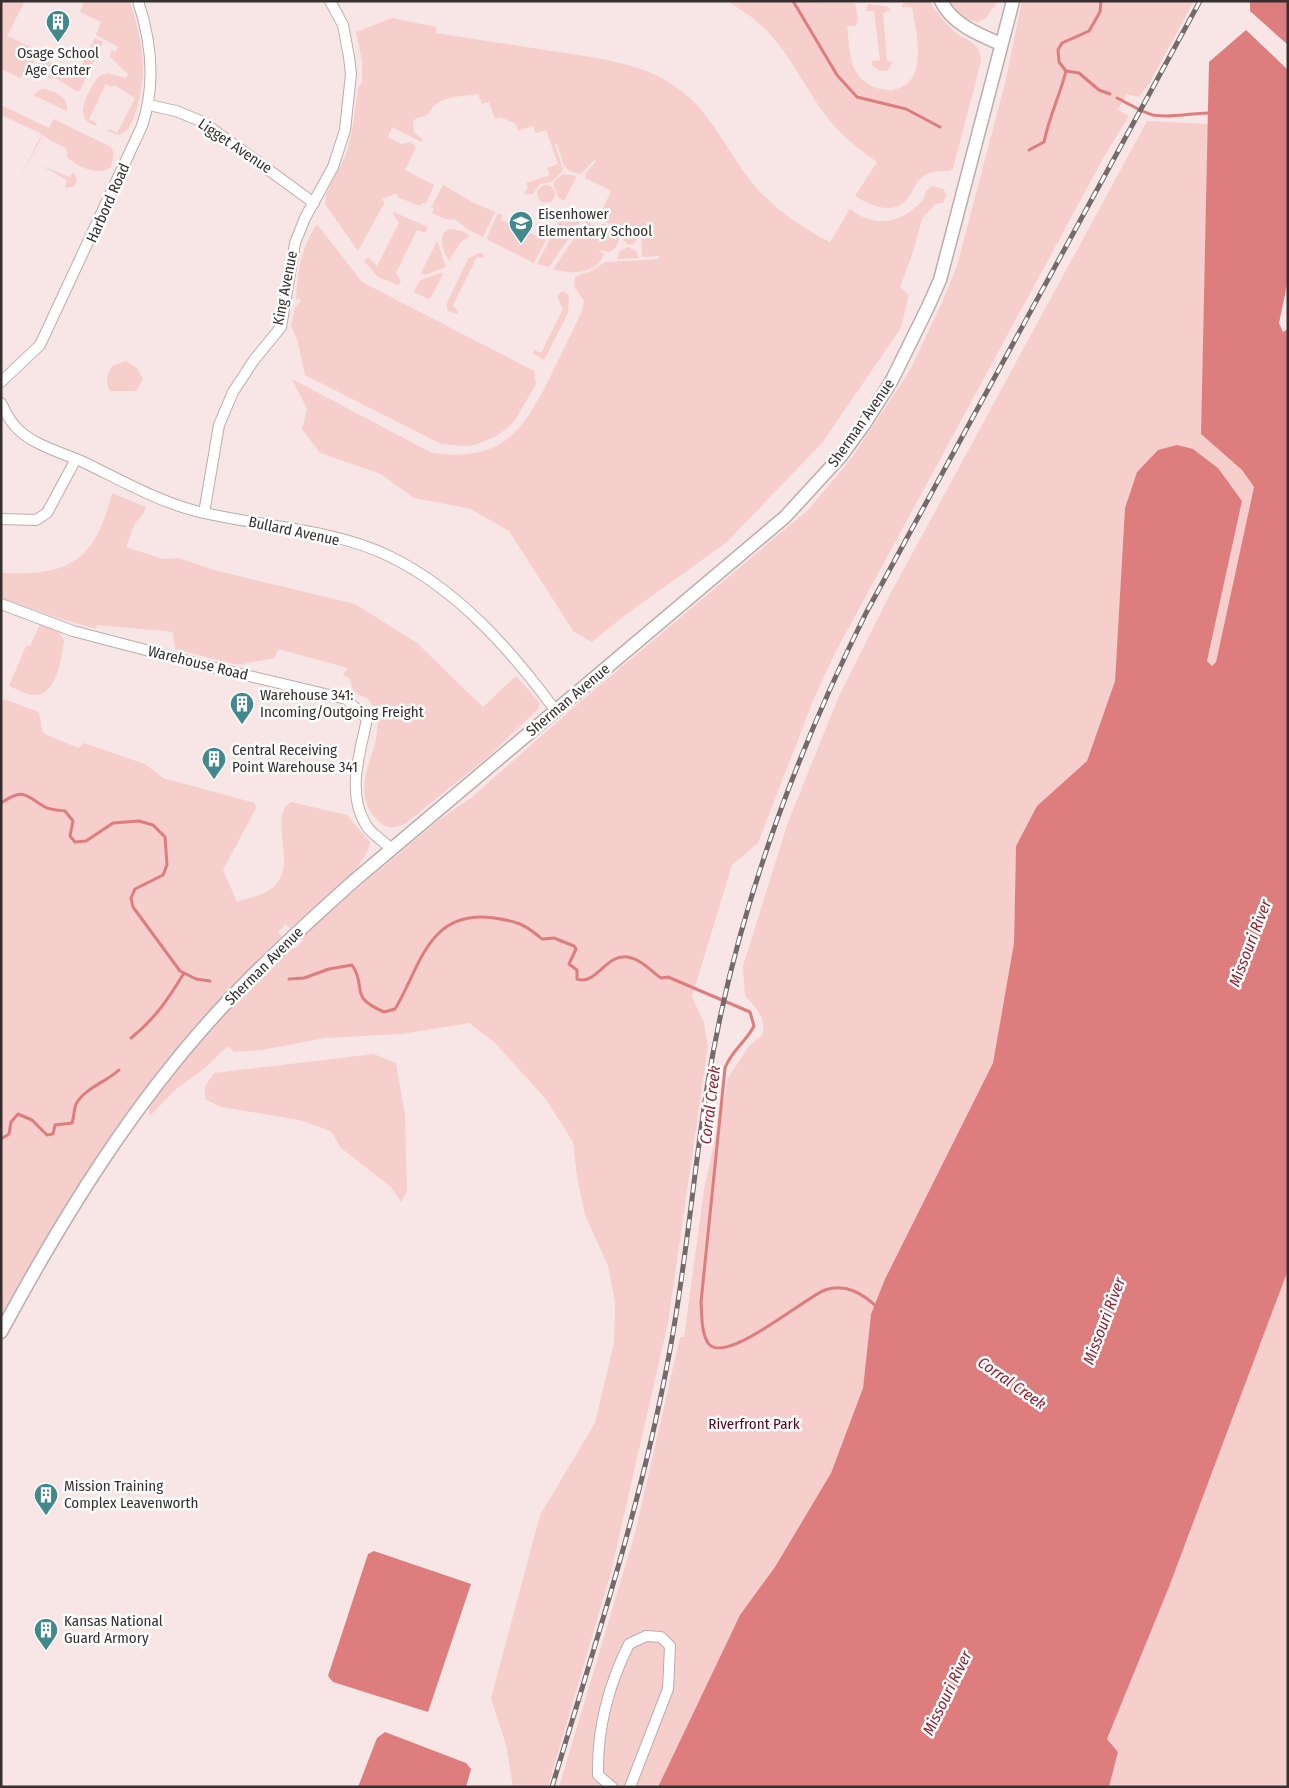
<svg xmlns="http://www.w3.org/2000/svg" width="1289" height="1788" viewBox="0 0 1289 1788" font-family="'Fira Sans Condensed',sans-serif">
<style>
.green{fill:#f6cecc}
.water{fill:#de7d7e}
.lines{fill:none;stroke-linecap:round;stroke-linejoin:round}
.stream{stroke:#de7d7e;stroke-width:3}
.minor-casing{stroke:#bdacac;stroke-width:12}
.tertiary-casing{stroke:#bdacac;stroke-width:15}
.minor{stroke:#fff;stroke-width:10}
.tertiary{stroke:#fff;stroke-width:12}
.rail-casing{stroke:#756a6a;stroke-width:5}
.rail{stroke:#fff;stroke-width:3;stroke-dasharray:9;stroke-linecap:butt}
.labels{text-anchor:middle;dominant-baseline:central;stroke-width:5;stroke-linejoin:round;paint-order:stroke}
.poi-label{font-size:15px;fill:#362f2f;stroke:#fff;text-anchor:start}
.street-label{font-size:15px;fill:#362f2f;stroke:#fff}
.park-label{font-size:15px;fill:#5c0113;stroke:#fff}
.water-label{font-size:16px;font-style:italic;fill:#94202e;stroke:#fff}
</style>
<rect width="100%" height="100%" fill="#f8e6e6"/>
<!-- green -->
<g class="green">
<path d="M1 1H25L7 36 37 50 32 66 20 78 1 69Z"/>
<path d="M84 1H130C142 39 149 72 136 111 132 121 130 131 119 135L107 131 109 129 117 133 135 98 114 85 112 87 106 84 89 119 96 123 97 126C70 120 89 90 99 76L107 73 126 78 128 74 110 57 111 50 115 52 118 47 96 35 101 22 80 12Z"/>
<path d="M727 1 855 3 858 17 856 26H847C849 39 849 57 854 68 866 94 907 100 916 69 921 49 915 26 912 7H902V5L908 1H930C936 12 945 23 955 32 969 42 981 43 981 62L953 168 950 171C943 171 933 171 927 174 918 178 915 187 910 195 896 217 872 207 855 196L877 162C860 150 844 138 831 122 806 92 792 55 764 28 753 17 740 9 727 1Z"/>
<path d="M945 1H998L986 18 978 22 960 18Z"/>
<path d="M1022 1H1194L1150 82 1139 97 1126 94 1118 110 1129 116 1105 155 834 655 813 701 758 843 732 865 692 997 704 1023 708 1046 668 1323 611 1572 548 1787H513L506 1745 491 1698 540 1515 595 1423 614 1343 615 1302 608 1266 585 1215 577 1177 573 1142 545 1098 494 1042 469 1023 402 1034 325 1038 262 1050 234 1052 228 1046 205 1068 175 1090 150 1116 148 1107 208 1032 290 946 294 949 303 941 300 937 439 820 472 797 580 702 809 509 853 456 910 370 939 309 957 266 1005 83Z"/>
<path d="M868 4 886 6 891 10 883 13 887 61 893 62 887 71 878 70 872 65V61L880 60 874 11H866Z"/>
<path d="M392 18 436 27V33C472 39 509 44 545 50 595 58 650 61 690 98 715 122 729 153 750 180 771 207 800 227 830 242L850 209C870 225 893 225 912 210 920 204 924 201 926 191L932 186 944 189 946 195 943 203 935 204 922 219 912 255 900 287 909 295 901 328 822 443 727 542 624 616 592 642 574 632 509 531 471 509 414 498 381 474 320 453 302 429 307 409 292 379 432 453C499 461 520 437 548 381 559 358 571 335 582 311L584 301 574 286 575 277 593 270 605 262 659 259V256L642 257 641 234 634 244 629 245 624 241C622 225 614 225 601 221L603 208 611 191 585 178 586 173 596 161 594 160 581 174 570 171 564 166 557 144H555L563 170 552 182 540 184 533 194H524L528 187 526 183 550 175 547 168 558 164 546 130 536 133 533 126 518 131 516 124 501 117 495 119 489 102 482 104 478 94C465 96 447 96 436 104 432 107 431 111 428 114 421 120 410 113 414 132L423 140 421 142 392 127 388 137 402 144 410 142 416 147 405 170 434 185 426 204 422 203 420 206 397 197V193L382 199 385 202 358 251 325 204 326 194 346 155 352 131 358 88 362 82V61L356 32Z"/>
<path d="M95 38 103 42 80 91H76L57 79 36 76 40 58 77 75Z"/>
<path d="M44 89C56 92 69 97 67 111L33 95 40 90Z"/>
<path d="M1 105 49 128 54 119 109 146C117 151 113 160 110 168 97 176 78 167 67 157V149L45 137 20 185 45 136 43 135 17 183 42 134 1 115Z"/>
<path d="M1147 121 1208 124 1201 434 1242 470 1254 487 1216 662 1212 666 1207 661 1242 501 1218 468 1193 449 1158 450 1137 472 1125 508 1115 681 1087 761 1037 806 1016 846 1014 943 993 1063 885 1279 871 1314 863 1388 831 1473 775 1567 740 1615 658 1787H559L635 1533 680 1337H684L704 1190 728 1078 749 1046 763 1034C765 1017 757 1008 745 996L743 966 788 822 839 696 887 600Z"/>
<path d="M40 165 69 177 74 172 77 179 75 186 65 188 67 180Z"/>
<path d="M563 174 577 176 564 201 558 197 553 184 556 179Z"/>
<path d="M443 185 472 202 495 212 483 237 467 229 456 220 445 219 432 213 434 209 431 207Z"/>
<circle cx="546" cy="194" r="9"/>
<path d="M565 210 582 219 549 267 537 264Z"/>
<path d="M394 212 428 227 425 233 417 230 396 273 401 281 398 285 378 277 364 261 368 257 377 266 399 223 393 214Z"/>
<path d="M498 213 503 215 501 220 546 240 534 263 488 240 487 237Z"/>
<path d="M586 221 595 226 593 230 603 224 615 227 620 236 617 246 610 252 598 250 604 254C598 274 569 275 553 269Z"/>
<path d="M317 224 362 282 534 371 536 384 514 422 497 436 475 445 464 446 441 444 305 375 297 339 291 326 295 307 301 301 298 298 296 300C297 271 302 246 317 224Z"/>
<path d="M450 229 462 231 470 236 460 243 449 261C444 253 440 243 443 233Z"/>
<path d="M437 241 446 267 425 275 421 273Z"/>
<path d="M628 247 636 251 639 258 617 259 620 251Z"/>
<path d="M478 253H483L484 258 477 257 453 305 458 312 457 314 447 310V303L468 259Z"/>
<path d="M441 273 443 274 431 297 428 299 414 292 420 280Z"/>
<path d="M562 291 569 295 568 313 544 360 533 353 535 350 541 353 563 309 557 297Z"/>
<path d="M126 361 137 368 143 379 136 391H110C105 381 107 376 112 366Z"/>
<path d="M112 493 146 507 143 514 135 523 126 547 163 559 179 558 214 570 355 604 417 643 483 707 516 676 540 703 539 708 488 757 406 823C393 829 386 830 376 819 347 784 381 755 377 719 377 711 372 704 367 698L354 693 350 679 343 674 348 668 278 649 275 658 243 664H233L175 649 173 632 97 625 96 629 58 618 1 598V573C69 576 95 562 112 493Z"/>
<path d="M40 624 58 630 64 641C62 657 56 696 35 695 26 695 17 689 9 686L26 646H30Z"/>
<path d="M4 699 39 712 42 730 45 734 78 748 84 743 145 764 163 778 255 803 256 808 223 870 237 902C247 898 262 896 271 889 301 868 266 818 291 802L347 815 370 842C367 869 311 910 290 928L286 924 278 932 282 936C164 1052 81 1173 1 1318V703Z"/>
<path d="M374 1054 396 1063 405 1115 407 1192 401 1202 391 1187 341 1148 331 1131 299 1120 221 1107 205 1099V1086L214 1073Z"/>
<path d="M1288 1270V1787H1109L1118 1752 1107 1739 1169 1587Z"/>
</g>
<!-- water -->
<g class="water">
<path d="M1250 1H1288V45L1250 11Z"/>
<path d="M1246 30 1288 70V280L1279 323 1283 332 1288 329V1270L1169 1587 1107 1739 1118 1752 1109 1787H658L740 1615 775 1567 831 1473 863 1388 871 1314 885 1279 993 1063 1014 943 1016 846 1037 806 1087 761 1115 681 1125 508 1137 472 1158 450 1177 445 1193 449 1218 468 1242 501 1207 661 1212 666 1216 662 1254 487 1242 470 1201 434 1209 62Z"/>
<path d="M374 1551 471 1584 428 1712 333 1682 328 1676 368 1554Z"/>
<path d="M385 1732 466 1763 471 1769 466 1787H358L377 1738Z"/>
</g>
<g class="lines">
<!-- stream -->
<g class="stream">
<path d="M793 1 837 75 857 97 906 109 940 127"/>
<path d="M1101 1 1100 12 1089 31 1062 43 1058 50 1059 62 1066 71 1079 73 1099 90 1110 94"/>
<path d="M1117 98C1128 103 1141 112 1153 115 1172 119 1192 112 1212 113"/>
<path d="M1029 150 1044 142C1049 117 1060 95 1066 71"/>
<path d="M1 803C25 787 25 796 45 807 50 810 58 810 65 811L73 821 70 836 75 842 86 841 113 823 139 821 153 825 165 837 167 865 163 875 135 889 131 898 133 907 180 971 196 979 210 981"/>
<path d="M289 979 304 978 329 969 352 965C368 988 347 996 384 1012L395 1009C421 966 428 909 494 918 516 921 525 924 542 939L554 938 574 946 576 949 569 964 577 970V979C596 986 606 953 628 957 642 960 651 971 661 978L668 977 750 1012 754 1026C746 1042 731 1051 725 1068L701 1302C702 1316 701 1331 708 1343 724 1367 807 1296 825 1290 846 1283 863 1294 877 1307"/>
<path d="M131 1038C154 1020 169 998 184 973"/>
<path d="M1 1139 9 1134 11 1122 18 1114 32 1120 47 1135 53 1134 55 1125 72 1123C74 1117 74 1109 76 1104 85 1088 106 1082 119 1070"/>
</g>
<defs>
<g id="minor">
<path d="M149 105 176 111 203 122 314 203"/>
<path d="M1 382 40 345 142 126C156 84 152 43 138 1"/>
<path d="M1 403C5 411 9 420 15 426 30 444 60 452 81 461 117 478 153 499 192 510 256 527 331 527 391 557 458 590 511 650 555 710"/>
<path d="M204 513 219 425 233 392 254 360 281 327 295 243 305 218 333 167 345 130 351 74 349 57 343 25 330 1"/>
<path d="M1 519 36 520 47 513 76 459"/>
<path d="M1 604 73 631 203 665 346 699 367 719C360 753 346 793 366 825 371 834 384 841 391 849"/>
<path d="M612 1787 598 1775C597 1730 609 1684 629 1644L646 1636 661 1637 670 1646 668 1689 630 1787"/>
</g>
<g id="tertiary">
<path d="M941 1C952 24 979 35 1001 44"/>
<path d="M1 1332C64 1215 135 1100 226 1003 267 959 310 920 355 880L785 517 841 456 865 423 892 380 927 309 940 280 1013 1"/>
</g>
</defs>
<!-- minor casing -->
<use href="#minor" class="minor-casing"/>
<!-- tertiary casing -->
<use href="#tertiary" class="tertiary-casing"/>
<!-- minor -->
<use href="#minor" class="minor"/>
<!-- tertiary -->
<use href="#tertiary" class="tertiary"/>
<defs>
<path id="rail" d="M552 1787C595 1644 642 1502 669 1355 686 1266 693 1177 707 1088 733 922 792 762 866 613L1200 1"/>
</defs>
<!-- rail casing -->
<use href="#rail" class="rail-casing"/>
<!-- rail -->
<use href="#rail" class="rail"/>
</g>
<!-- icons -->
<defs>
<symbol id="building-pin" viewBox="-11 -11 22 30"><path d="M0 17L-7.5 6A9.5 9.5 0 1 1 7.5 6Z" fill="#41898d" stroke="#fff"/><path d="M-4-6H4V6H1V3H-1V6H-4ZM-2.5-4.3h1.7v1.8h-1.7ZM.8-4.3h1.7v1.8H.8ZM-2.5-1h1.7V.8h-1.7ZM.8-1h1.7V.8H.8Z" fill="#fff"/></symbol>
<symbol id="school-pin" viewBox="-11 -11 22 30"><path d="M0 17L-7.5 6A9.5 9.5 0 1 1 7.5 6Z" fill="#41898d" stroke="#fff"/><path d="M0-5L7-2L0 1L-7-2ZM-4 1L0 2.5L4 1V4Q0 6-4 4Z" fill="#fff"/></symbol>
</defs>
<g fill-rule="evenodd">
<use href="#building-pin" x="44" y="8" width="28" height="38"/>
<use href="#school-pin" x="507" y="209" width="28" height="38"/>
<use href="#building-pin" x="228" y="690" width="28" height="38"/>
<use href="#building-pin" x="200" y="745" width="28" height="38"/>
<use href="#building-pin" x="32" y="1481" width="28" height="38"/>
<use href="#building-pin" x="32" y="1616" width="28" height="38"/>
</g>
<g class="labels">
<!-- poi labels -->
<g class="poi-label">
<text x="58" y="53" text-anchor="middle">Osage School<tspan x="58" dy="17">Age Center</tspan></text>
<text x="538" y="214">Eisenhower<tspan x="538" dy="17">Elementary School</tspan></text>
<text x="260" y="695">Warehouse 341:<tspan x="260" dy="17">Incoming/Outgoing Freight</tspan></text>
<text x="232" y="750">Central Receiving<tspan x="232" dy="17">Point Warehouse 341</tspan></text>
<text x="64" y="1486">Mission Training<tspan x="64" dy="17">Complex Leavenworth</tspan></text>
<text x="64" y="1621">Kansas National<tspan x="64" dy="17">Guard Armory</tspan></text>
</g>
<!-- street labels -->
<g class="street-label">
<text transform="translate(235 146) rotate(34)">Ligget Avenue</text>
<text transform="translate(108 203) rotate(-66)">Harbord Road</text>
<text transform="translate(285 288) rotate(-79)">King Avenue</text>
<text transform="translate(861 423) rotate(-55)">Sherman Avenue</text>
<text transform="translate(294 531) rotate(12)">Bullard Avenue</text>
<text transform="translate(198 663) rotate(14)">Warehouse Road</text>
<text transform="translate(568 700) rotate(-40)">Sherman Avenue</text>
<text transform="translate(264 966) rotate(-45)">Sherman Avenue</text>
</g>
<!-- park labels -->
<g class="park-label">
<text x="754" y="1424">Riverfront Park</text>
</g>
<!-- water labels -->
<g class="water-label">
<text transform="translate(1250 943) rotate(-69)">Missouri River</text>
<text transform="translate(710 1105) rotate(-83)">Corral Creek</text>
<text transform="translate(1104 1321) rotate(-69)">Missouri River</text>
<text transform="translate(1012 1383) rotate(35)">Corral Creek</text>
<text transform="translate(947 1693) rotate(-64)">Missouri River</text>
</g>
</g>
<!-- border -->
<rect width="1289" height="1788" fill="none" stroke="#362f2f" stroke-width="5"/>
</svg>
